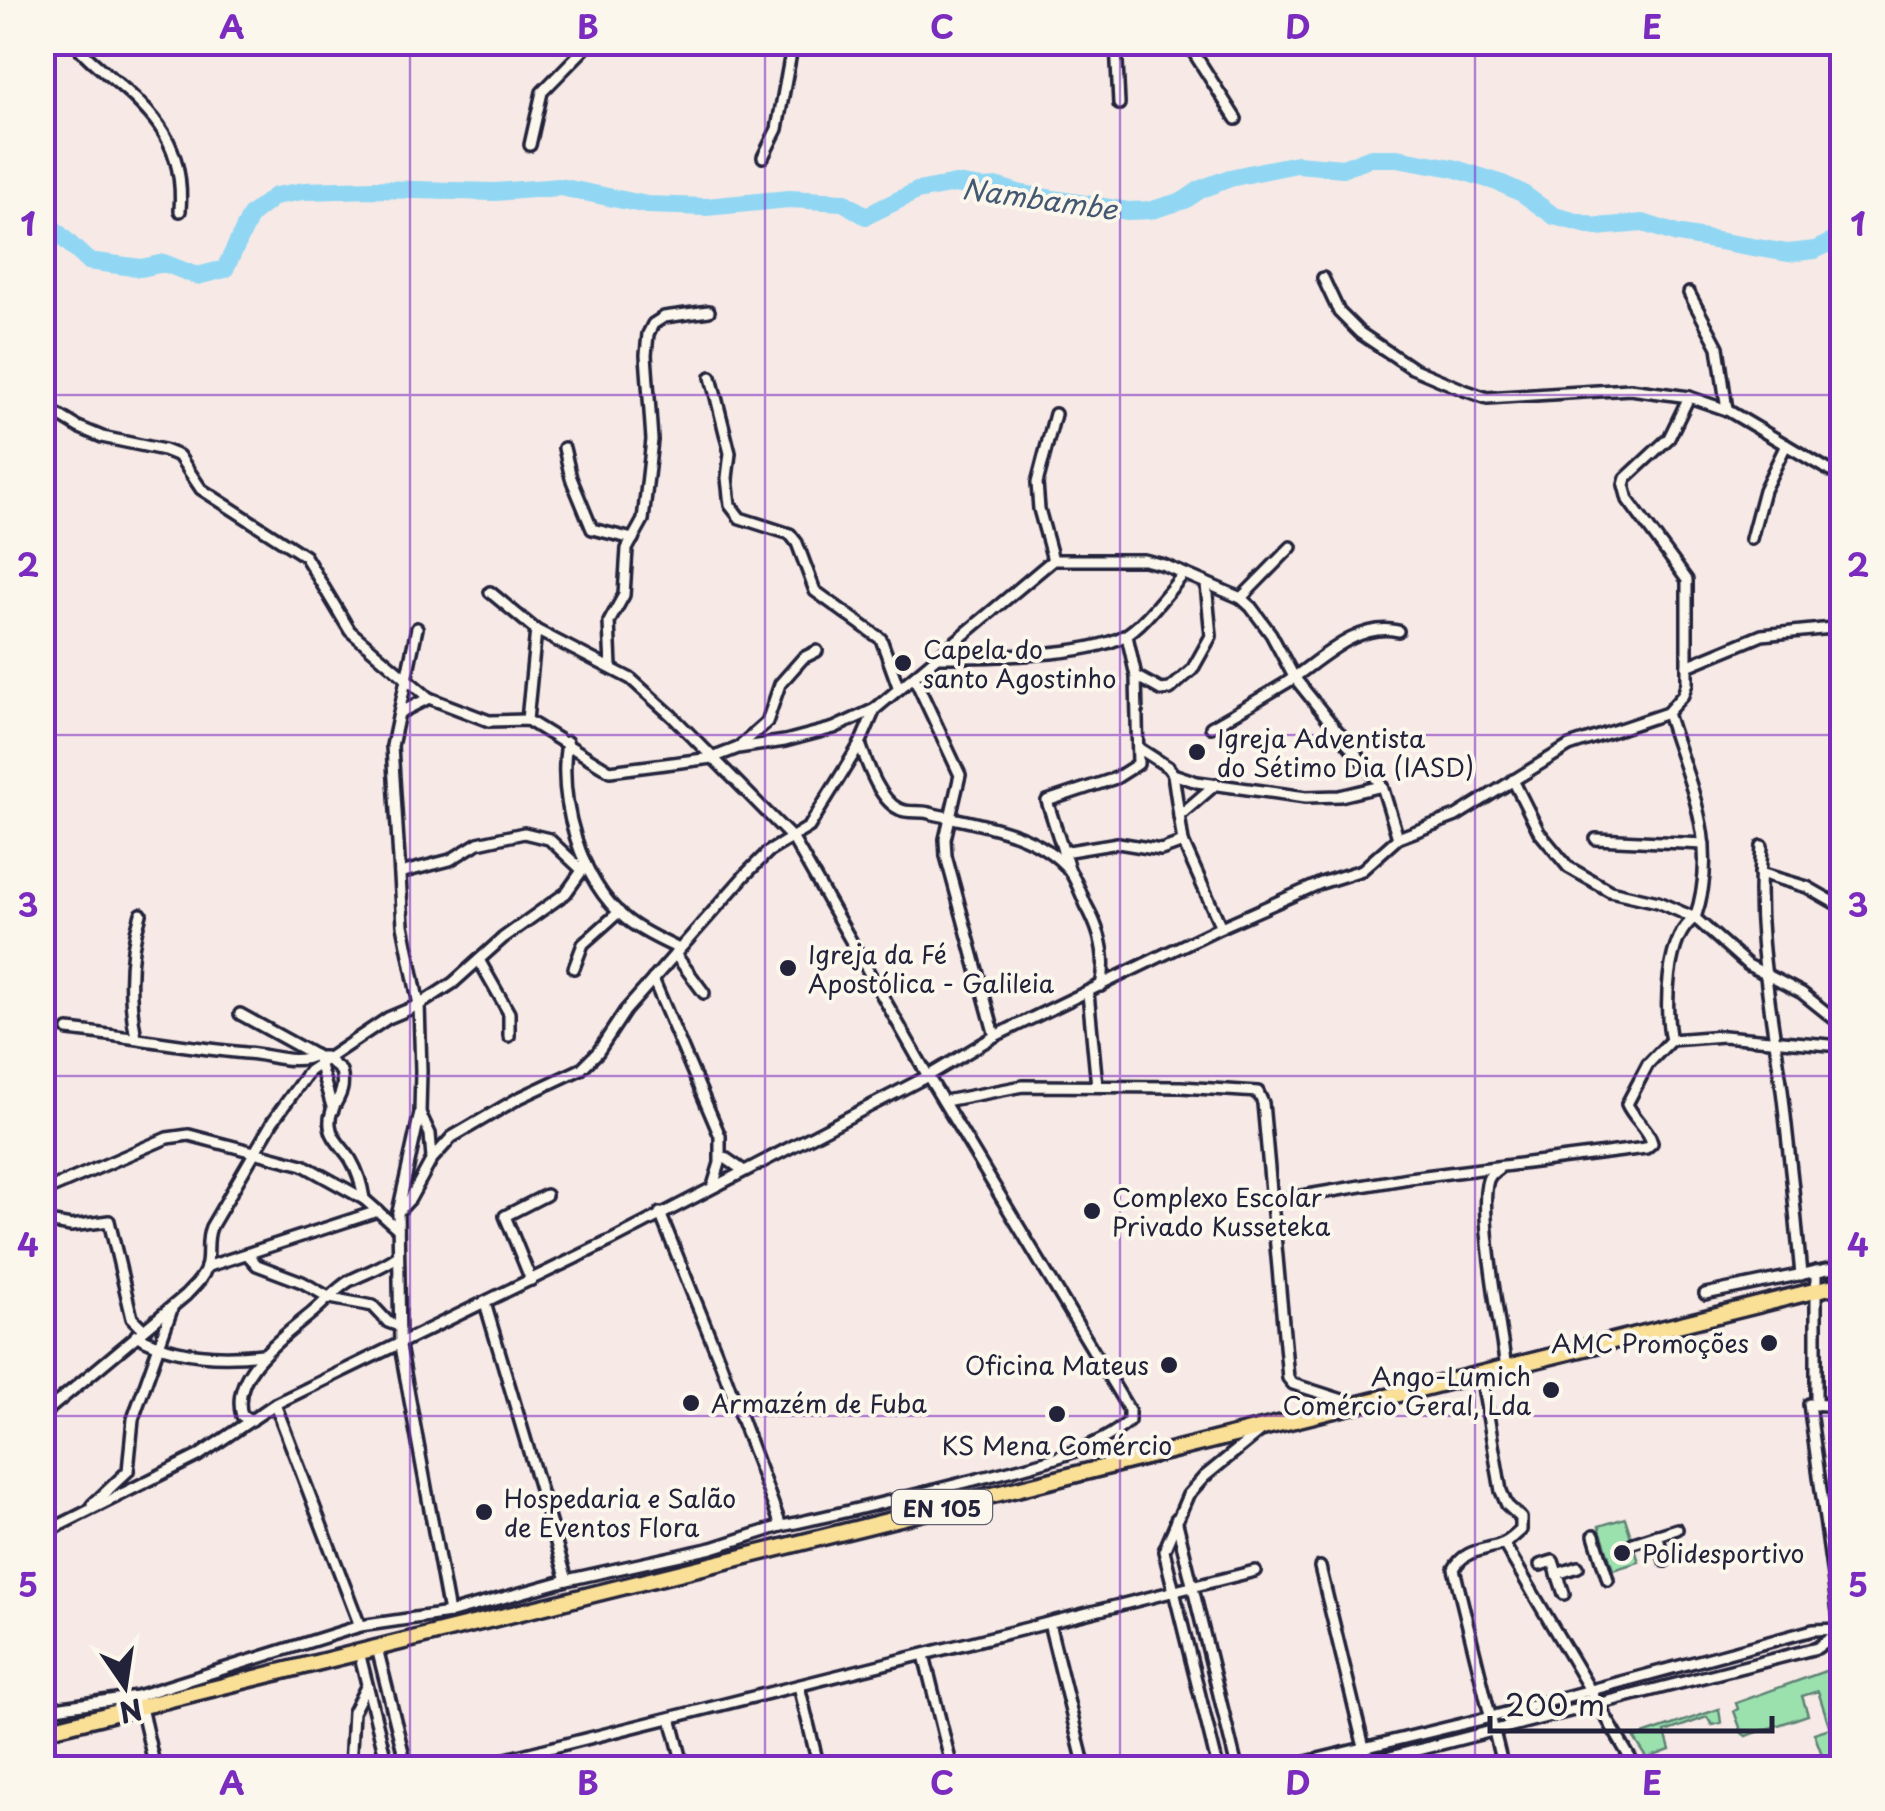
<svg xmlns="http://www.w3.org/2000/svg" width="1885" height="1811" viewBox="0 0 1885 1811" font-family="'Playpen Sans',sans-serif">
<style>
.green{fill:#9be1ae;stroke:#5e8274;stroke-width:2.5}
.lines{fill:none;stroke-linecap:round;stroke-linejoin:round}
.river{stroke:#91d7f3;stroke-width:18}
.minor-casing{stroke:#22223b;stroke-width:16}
.primary-casing{stroke:#22223b;stroke-width:21}
.minor{stroke:#fbf7ec;stroke-width:9}
.primary{stroke:#fadf96;stroke-width:14}
.grid{fill:none;stroke:#7b2cbf;stroke-width:2.5;stroke-opacity:0.55}
.poi-dot{fill:#22223b;stroke:#fbf7ec;stroke-width:4}
.labels{text-anchor:middle;dominant-baseline:central;stroke-width:8;stroke-linejoin:round;paint-order:stroke}
.shield{fill:#fbf7ec;stroke:#636270;stroke-width:2.5}
.shield-label{font-size:22px;font-weight:bold;fill:#22223b}
.poi-label{font-size:25px;fill:#22223b;stroke:#fbf7ec;text-anchor:start}
.water-label{font-size:28px;font-style:italic;fill:#435872;stroke:#fbf7ec}
.neatline{fill:none;stroke:#7b2cbf;stroke-width:4}
.grid-label{font-size:32px;text-anchor:middle;font-weight:bold;fill:#7b2cbf}
</style>
<rect width="100%" height="100%" fill="#f7e9e6"/>
<filter id="ink" filterUnits="userSpaceOnUse"><feTurbulence type="fractalNoise" baseFrequency=".01" numOctaves="2"/><feDisplacementMap in="SourceGraphic" scale="20" xChannelSelector="R" yChannelSelector="G"/><feConvolveMatrix kernelMatrix="1 2 1 2 8 2 1 2 1" color-interpolation-filters="sRGB"/></filter>
<g filter="url(#ink)">
<!-- green -->
<g class="green">
<path d="M1625 1518 1639 1562 1613 1570 1599 1526Z"/>
<path d="M1842 1665V1768H1827L1814 1733 1830 1728 1818 1691 1802 1696 1808 1715 1746 1736 1742 1733 1734 1711 1738 1709 1736 1703Z"/>
<path d="M1719 1709 1721 1723 1712 1725 1707 1717 1665 1732 1670 1750 1651 1757 1654 1768 1634 1738Z"/>
</g>
<g class="lines">
<!-- river -->
<path class="river" d="M42 218 88 261 141 268 164 263 197 276 225 269 251 215 275 196 304 191 375 189 495 192 560 187 647 205 706 207 789 199 843 202 866 216 917 191 955 184 982 188 999 187 1022 194 1128 211 1152 210 1185 200 1201 189 1230 178 1262 171 1297 164 1343 168 1369 158H1397L1453 168 1500 183 1522 193 1554 216 1596 227 1643 223 1677 234 1788 253 1815 250 1842 237"/>
<defs>
<g id="minor">
<path d="M74 42C84 56 97 65 109 76 156 114 185 146 180 211"/>
<path d="M1116 42 1119 104"/>
<path d="M1187 42 1236 119"/>
<path d="M530 145 542 92 591 42"/>
<path d="M763 157 777 129 793 42"/>
<path d="M1323 278 1339 312 1360 333 1412 368 1464 390 1487 398 1630 389 1689 397 1727 410 1842 478"/>
<path d="M1689 293 1718 347 1727 410"/>
<path d="M711 377 730 453 727 478 730 505 740 518 790 534 797 543 815 591 881 639 899 689"/>
<path d="M42 405 78 427 102 437 164 450 179 456 201 489 305 556 350 631 429 698 489 721 527 720 610 771 712 758 738 748 785 741 834 728 875 709"/>
<path d="M564 448 571 478 592 529 633 539"/>
<path d="M1751 539 1764 490 1786 445"/>
<path d="M1053 560 1039 509 1037 483 1055 414"/>
<path d="M490 592 536 630 631 679 672 716 793 839 928 1076 1129 1410V1421C1095 1453 1016 1469 970 1481 907 1497 845 1513 781 1526L721 1364 660 1213"/>
<path d="M1241 598 1291 547"/>
<path d="M417 628 392 746 403 925 419 1005 421 1071 420 1113 398 1212 400 1346 449 1613"/>
<path d="M940 657C984 657 1087 657 1124 636 1143 626 1168 591 1183 575"/>
<path d="M1687 666 1762 635 1842 627"/>
<path d="M611 667 609 622 624 595 627 549 643 520 652 440 646 355 648 334 653 324 664 317 709 311"/>
<path d="M1136 676 1161 690 1170 689 1192 670 1211 636 1206 584"/>
<path d="M914 677 960 775 945 839 946 856 995 1036"/>
<path d="M401 712 429 698"/>
<path d="M1667 713C1688 783 1721 843 1695 918 1666 936 1664 1010 1671 1040L1723 1036 1842 1046"/>
<path d="M527 720 536 630"/>
<path d="M1211 727C1236 713 1261 698 1286 683 1318 662 1357 621 1398 631"/>
<path d="M567 742C558 799 579 880 626 919 642 932 661 940 679 949"/>
<path d="M860 744C867 763 879 800 899 809 908 814 919 810 929 813 976 824 1036 830 1069 870 1076 879 1081 894 1086 905 1100 930 1108 957 1101 986"/>
<path d="M740 746 767 722 780 684 803 658 817 651"/>
<path d="M1140 749 1168 767 1173 774 1183 842 1221 927"/>
<path d="M1173 774 1197 782 1306 797 1340 796 1382 786"/>
<path d="M1513 780 1539 832 1568 867 1610 891 1658 902 1695 918 1748 965 1802 993 1842 1025"/>
<path d="M1179 816 1216 784"/>
<path d="M1596 839 1704 844"/>
<path d="M1762 846C1754 934 1772 1011 1783 1098 1790 1157 1796 1216 1801 1275"/>
<path d="M1063 852 1118 843 1161 850 1183 842"/>
<path d="M1069 869 1047 801 1116 778 1138 764 1136 676 1127 636"/>
<path d="M400 873 450 860 478 843 524 833 549 839 583 871"/>
<path d="M1760 873 1807 887 1842 907"/>
<path d="M675 954 704 993"/>
<path d="M479 960 509 1013V1036"/>
<path d="M574 968 583 944 619 912"/>
<path d="M653 979 720 1136V1163L713 1186"/>
<path d="M1088 993 1097 1086"/>
<path d="M240 1014 318 1057H325L341 1071C348 1099 328 1103 330 1125 331 1139 345 1149 351 1160 358 1172 362 1185 364 1199"/>
<path d="M68 1030C128 1036 187 1048 246 1053 269 1054 295 1066 315 1055"/>
<path d="M136 1038C128 996 128 955 141 914"/>
<path d="M318 1059 333 1110"/>
<path d="M945 1101 1023 1086 1181 1087 1258 1092 1263 1103 1288 1378 1293 1384 1352 1403"/>
<path d="M420 1113 430 1134 432 1158"/>
<path d="M721 1155 744 1171"/>
<path d="M1498 1169C1493 1173 1490 1174 1488 1180 1478 1210 1501 1331 1506 1368"/>
<path d="M42 1192 167 1138 189 1135 303 1165 364 1199 398 1229"/>
<path d="M1272 1201 1409 1178 1646 1148 1652 1143C1649 1129 1633 1118 1627 1104L1648 1064 1671 1040"/>
<path d="M398 1212 410 1199 432 1159 452 1137 519 1098 581 1069 598 1052 625 1011 746 874 768 852 809 827 860 744 875 709 1053 560H1144L1164 565 1241 598 1251 607 1271 634 1294 677 1382 786 1398 838"/>
<path d="M42 1221 71 1226 109 1221 132 1318 143 1329"/>
<path d="M247 1254 257 1265 302 1282 330 1298 373 1306 388 1322 399 1326"/>
<path d="M206 1267 378 1211"/>
<path d="M1816 1271V1405"/>
<path d="M531 1280 505 1216 546 1195"/>
<path d="M1705 1294 1842 1266"/>
<path d="M485 1303 567 1580"/>
<path d="M136 1335C174 1357 219 1359 262 1354"/>
<path d="M1481 1375 1501 1491 1507 1505 1521 1518V1530C1514 1536 1508 1543 1499 1545 1481 1551 1464 1550 1454 1569L1503 1768"/>
<path d="M275 1404 360 1626"/>
<path d="M1842 1406 1809 1404 1842 1641"/>
<path d="M42 1415 186 1295C193 1287 203 1279 206 1268 210 1254 205 1242 211 1227L273 1121 309 1071 388 1018 419 1005 453 983 503 938 566 893 586 865"/>
<path d="M252 1420 242 1416C229 1372 285 1336 313 1312 325 1302 336 1289 349 1281 366 1272 380 1269 398 1256"/>
<path d="M92 1505 128 1471 133 1419 172 1309"/>
<path d="M1176 1519 1237 1768"/>
<path d="M42 1534 198 1456 275 1404 612 1240 928 1076 995 1036 1221 927 1321 883 1362 870 1398 838 1456 816 1569 746 1667 713 1683 695 1687 683V580L1628 500 1624 485 1626 478 1669 438 1689 397"/>
<path d="M1594 1535 1608 1580"/>
<path d="M1657 1535 1665 1561"/>
<path d="M1633 1543 1677 1529"/>
<path d="M1504 1544 1636 1768"/>
<path d="M1540 1565 1553 1561 1564 1594"/>
<path d="M1320 1567 1369 1768"/>
<path d="M1557 1574 1578 1567"/>
<path d="M1049 1623 1085 1768"/>
<path d="M377 1648 407 1768"/>
<path d="M359 1652 388 1768"/>
<path d="M924 1655 952 1768"/>
<path d="M799 1686 819 1768"/>
<path d="M140 1703 155 1768"/>
<path d="M42 1710 137 1696 360 1626 449 1613 567 1580 712 1548 781 1526"/>
<path d="M671 1718 684 1768"/>
<path d="M542 1750 546 1768"/>
<path d="M350 1768 353 1712 367 1685"/>
<path d="M470 1768 1255 1571"/>
<path d="M1218 1768 1164 1551 1188 1495 1204 1477 1259 1432"/>
<path d="M1281 1768 1491 1717 1813 1630 1842 1629"/>
<path d="M1347 1768 1817 1648 1841 1630"/>
</g>
<path id="primary" d="M42 1731 1842 1284"/>
</defs>
<!-- minor casing -->
<use href="#minor" class="minor-casing"/>
<!-- primary casing -->
<use href="#primary" class="primary-casing"/>
<!-- minor -->
<use href="#minor" class="minor"/>
<!-- primary -->
<use href="#primary" class="primary"/>
</g>
</g>
<!-- grid -->
<path class="grid" d="M410 42V1768M765 42V1768M1120 42V1768M1475 42V1768M42 395H1842M42 735H1842M42 1076H1842M42 1416H1842"/>
<!-- markers -->
<g class="poi-dot">
<circle cx="903" cy="663" r="10"/>
<circle cx="1197" cy="752" r="10"/>
<circle cx="788" cy="968" r="10"/>
<circle cx="1092" cy="1211" r="10"/>
<circle cx="1769" cy="1343" r="10"/>
<circle cx="1169" cy="1365" r="10"/>
<circle cx="1551" cy="1390" r="10"/>
<circle cx="691" cy="1403" r="10"/>
<circle cx="1057" cy="1414" r="10"/>
<circle cx="484" cy="1512" r="10"/>
<circle cx="1622" cy="1553" r="10"/>
</g>
<g class="labels">
<!-- shield labels -->
<rect class="shield" x="892" y="1490" width="100" height="34" rx="8"/>
<g class="shield-label">
<text x="942" y="1507">EN 105</text>
</g>
<!-- poi labels -->
<g class="poi-label">
<text x="923" y="649">Capela do<tspan x="923" dy="29">santo Agostinho</tspan></text>
<text x="1217" y="738">Igreja Adventista<tspan x="1217" dy="29">do Sétimo Dia (IASD)</tspan></text>
<text x="808" y="954">Igreja da Fé<tspan x="808" dy="29">Apostólica - Galileia</tspan></text>
<text x="1112" y="1197">Complexo Escolar<tspan x="1112" dy="29">Privado Kusseteka</tspan></text>
<text x="1749" y="1343" text-anchor="end">AMC Promoções</text>
<text x="1149" y="1365" text-anchor="end">Oficina Mateus</text>
<text x="1531" y="1376" text-anchor="end">Ango-Lumich<tspan x="1531" dy="29">Comércio Geral, Lda</tspan></text>
<text x="711" y="1403">Armazém de Fuba</text>
<text x="1057" y="1445" text-anchor="middle">KS Mena Comércio</text>
<text x="504" y="1498">Hospedaria e Salão<tspan x="504" dy="29">de Eventos Flora</tspan></text>
<text x="1642" y="1553">Polidesportivo</text>
</g>
<!-- water labels -->
<g class="water-label">
<text transform="translate(1040 198) rotate(8)">Nambambe</text>
</g>
</g>
<!-- margin -->
<rect width="1885" height="1811" fill="none" stroke="#fbf7ec" stroke-width="110"/>
<!-- north arrow -->
<g transform="translate(125 1686) rotate(167)" stroke="#fbf7ec" stroke-width="8" paint-order="stroke">
<path d="M0-8L18 38L0 25L-18 38Z" fill="#22223b"/>
<text y="-15" font-size="28" font-weight="bold" text-anchor="middle" fill="#22223b">N</text>
</g>
<!-- scale -->
<path d="M1490 1716v15h282v-15" fill="none" stroke="#22223b" stroke-width="5"/>
<text x="1505" y="1716" font-size="30" fill="#22223b" stroke="#fbf7ec" stroke-width="8" paint-order="stroke">200 m</text>
<rect x="55" y="55" width="1775" height="1701" class="neatline"/>
<g class="grid-label">
<text x="232" y="39">A</text>
<text x="588" y="39">B</text>
<text x="942" y="39">C</text>
<text x="1298" y="39">D</text>
<text x="1652" y="39">E</text>
<text x="28" y="236">1</text>
<text x="1858" y="236">1</text>
<text x="28" y="577">2</text>
<text x="1858" y="577">2</text>
<text x="28" y="917">3</text>
<text x="1858" y="917">3</text>
<text x="28" y="1257">4</text>
<text x="1858" y="1257">4</text>
<text x="28" y="1597">5</text>
<text x="1858" y="1597">5</text>
<text x="232" y="1795">A</text>
<text x="588" y="1795">B</text>
<text x="942" y="1795">C</text>
<text x="1298" y="1795">D</text>
<text x="1652" y="1795">E</text>
</g>
</svg>
